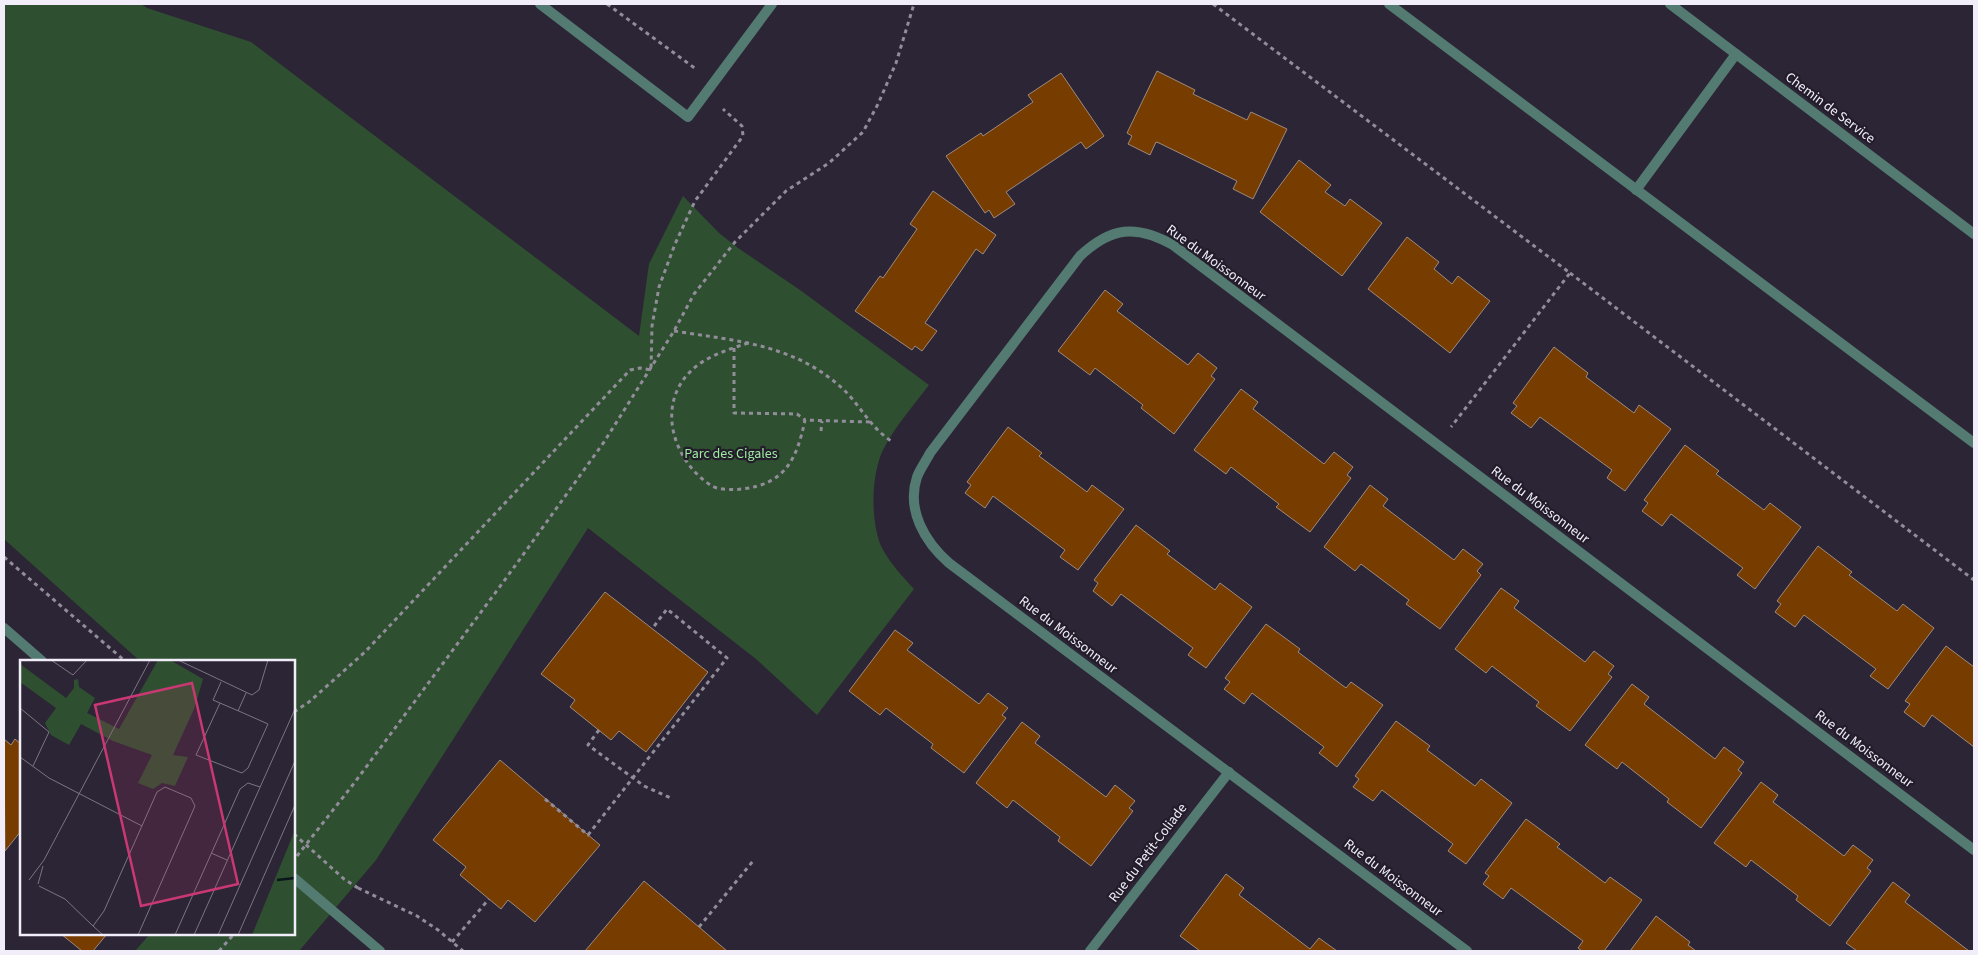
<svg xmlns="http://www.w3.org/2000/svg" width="1978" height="955" viewBox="0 0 1978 955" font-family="'Source Sans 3',sans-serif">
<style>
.green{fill:#2f5030}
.building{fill:#773c00;stroke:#9e8b7e}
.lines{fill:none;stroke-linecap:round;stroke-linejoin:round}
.path{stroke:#928d9a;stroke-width:3;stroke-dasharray:4 4;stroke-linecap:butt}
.service{stroke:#547b72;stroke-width:10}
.minor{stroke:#547b72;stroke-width:10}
.path-bridge{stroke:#928d9a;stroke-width:3;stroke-dasharray:4 4;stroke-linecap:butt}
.labels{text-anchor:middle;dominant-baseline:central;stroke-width:4.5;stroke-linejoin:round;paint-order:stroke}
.street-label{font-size:14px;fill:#f2eef9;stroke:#221c2b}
.park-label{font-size:14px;fill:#9ded9e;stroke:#221c2b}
.inset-river{fill:none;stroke:#09161b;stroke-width:2.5}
.inset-road{fill:none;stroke:#7b7583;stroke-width:1}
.view{fill:#c93873;fill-opacity:0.15;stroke:#c93873;stroke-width:2.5}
.inset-edge{fill:none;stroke:#f2eef9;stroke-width:2.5}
</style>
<rect width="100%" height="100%" fill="#2c2535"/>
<!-- green -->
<path class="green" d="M4 4H141L147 8 251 42 639 336 649 264 683 196 719 233 738 248 800 290 929 385C914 405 896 425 884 448 871 473 870 519 881 546 889 562 902 576 914 589L817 715 756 659 588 528 376 860 299 951H135L150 934H294V661H140L4 539Z"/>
<!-- building -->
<g class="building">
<path d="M1157 71 1195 90 1193 94 1247 120 1251 112 1287 129 1253 199 1233 189 1237 181 1159 143 1156 142 1150 155 1128 144 1132 136 1127 133Z"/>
<path d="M1061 73 1104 136 1086 149 1081 142 1006 192 1015 204 994 218 989 210 985 213 946 156 981 133 983 136 1033 102 1028 95Z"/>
<path d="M1299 160 1331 185 1325 192 1345 206 1350 199 1382 223 1342 276 1260 212Z"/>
<path d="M933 191 996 235 983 254 976 249 925 323 937 331 922 351 915 346 912 350 855 311 880 276 883 278 917 229 910 224Z"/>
<path d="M1407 237 1439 262 1434 269 1452 284 1458 276 1490 301 1450 353 1368 289Z"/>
<path d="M1105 290 1123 304 1117 311 1188 365 1198 353 1217 368 1211 376 1215 379 1174 434 1141 408 1143 405 1095 368 1090 375 1058 351Z"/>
<path d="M1554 347 1588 373 1586 377 1634 413 1639 405 1671 429 1625 491 1607 478 1612 470 1540 417 1531 428 1511 413 1517 406 1513 403Z"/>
<path d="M1241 389 1258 402 1253 409 1324 464 1334 452 1353 467 1347 475 1351 478 1310 532 1276 507 1279 504 1231 467 1226 474 1194 450Z"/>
<path d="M1008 427 1042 453 1039 456 1087 492 1092 485 1124 509 1078 570 1060 557 1065 550 993 496 985 508 965 493 971 485 967 482Z"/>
<path d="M1685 445 1719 471 1716 474 1764 510 1770 503 1801 527 1755 589 1737 575 1743 568 1671 514 1662 526 1642 511 1648 503 1644 500Z"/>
<path d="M1370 485 1388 499 1383 506 1454 560 1463 549 1483 564 1477 571 1481 575 1440 629 1406 604 1409 600 1361 564 1355 571 1324 547Z"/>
<path d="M1136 525 1170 551 1167 554 1215 590 1220 583 1252 607 1206 668 1188 655 1193 648 1121 594 1112 606 1093 591 1098 583 1094 580Z"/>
<path d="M1818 546 1852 572 1849 575 1897 611 1903 604 1934 628 1888 689 1870 676 1876 669 1804 615 1795 627 1775 612 1781 604 1777 601Z"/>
<path d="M1501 588 1519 601 1514 608 1585 662 1594 651 1614 666 1608 674 1612 677 1570 731 1536 706 1539 702 1492 666 1486 673 1455 649Z"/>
<path d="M605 592 708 672 646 752 619 731 611 740 570 707 575 700 541 674Z"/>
<path d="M1266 624 1300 649 1298 652 1346 688 1351 682 1383 705 1337 767 1319 753 1324 747 1252 693 1244 704 1224 689 1230 682 1225 678Z"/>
<path d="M895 630 913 643 907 650 979 704 988 693 1008 708 1002 715 1006 718 964 773 931 748 933 744 886 708 880 715 849 691Z"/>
<path d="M1946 646 1974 667V747L1932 715 1924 727 1904 712 1910 704 1905 701Z"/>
<path d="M1632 684 1649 697 1644 704 1715 759 1724 747 1744 762 1738 770 1742 773 1701 828 1667 802 1669 799 1622 762 1617 769 1585 745Z"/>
<path d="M1396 721 1430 746 1427 750 1475 786 1481 779 1512 803 1466 864 1448 851 1453 844 1382 790 1373 801 1353 787 1359 779 1355 776Z"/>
<path d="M1022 722 1040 736 1035 743 1106 797 1115 785 1135 801 1129 808 1133 811 1091 866 1058 841 1060 837 1013 800 1007 808 976 783Z"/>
<path d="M4 739 11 745 15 739 21 744V831L5 851Z"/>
<path d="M500 760 600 845 535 922 508 900 501 909 460 875 466 867 433 840Z"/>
<path d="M1761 782 1778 795 1773 802 1844 856 1853 845 1873 860 1867 868 1871 871 1830 926 1796 900 1798 896 1751 860 1746 867 1714 843Z"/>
<path d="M1526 819 1560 844 1557 847 1605 883 1610 877 1642 900 1604 951H1582L1578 948 1583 941 1511 888 1503 899 1483 884 1489 876 1485 873Z"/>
<path d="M1226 874 1244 888 1239 895 1310 949 1319 938 1337 951H1200L1180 936Z"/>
<path d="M644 881 699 927 727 951H585Z"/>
<path d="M1893 882 1910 895 1905 902 1969 951H1857L1846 943Z"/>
<path d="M1656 916 1690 942 1688 945 1696 951H1630Z"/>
<path d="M61 934H107L93 951H82Z"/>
</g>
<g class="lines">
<!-- path -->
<g class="path">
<path d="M607 4 696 69"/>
<path d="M1213 4 1570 273 1451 427"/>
<path d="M1570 273 1974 580"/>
<path d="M674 331C737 341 794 344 843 389 860 405 871 429 893 442"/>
<path d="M748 343C727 350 703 357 688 374 656 409 675 463 712 486 719 490 734 490 742 489 786 484 797 458 805 420L870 422"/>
<path d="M734 348V413L797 414 805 420"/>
<path d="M821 431 822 421"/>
<path d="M4 557 125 661"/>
<path d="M294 712 309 702 365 652 630 370 640 368 651 370 652 326 659 287 675 244 695 201 743 136 742 126 723 109"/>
<path d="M599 730 588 745 644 786 673 799"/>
<path d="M545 799 588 835 727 658 667 609 652 629"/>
<path d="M297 856 355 782 507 577 604 442 674 331 694 294 735 242 786 191 829 163 863 132 878 104 896 63 914 4"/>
<path d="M358 888 417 916 438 930 463 951"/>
<path d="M699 927 753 861"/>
<path d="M452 942 489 899"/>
<path d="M219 951 234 934"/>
</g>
<!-- service -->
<g class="service">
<path d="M540 4 688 117 772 4"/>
<path d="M1389 4 1974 443"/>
<path d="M1636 190 1736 54"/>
</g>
<!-- minor -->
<g class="minor">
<path d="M1670 4 1974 234"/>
<path d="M4 628 42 661"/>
<path d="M294 878 380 951"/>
<path d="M1090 951 1229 772"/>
<path d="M1467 951 949 563C925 542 906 510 917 477 920 469 926 461 930 453L1080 256C1111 227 1136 224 1173 245L1974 850"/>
</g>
<!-- path-bridge -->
<path class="path-bridge" d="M294 834 344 879 358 888"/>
</g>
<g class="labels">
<!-- street labels -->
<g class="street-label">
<text transform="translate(1830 108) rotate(37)">Chemin de Service</text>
<text transform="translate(1216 263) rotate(36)">Rue du Moissonneur</text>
<text transform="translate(1540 505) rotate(37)">Rue du Moissonneur</text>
<text transform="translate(1068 635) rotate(37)">Rue du Moissonneur</text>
<text transform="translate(1864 749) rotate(37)">Rue du Moissonneur</text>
<text transform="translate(1148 853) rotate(-53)">Rue du Petit-Coliade</text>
<text transform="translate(1393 878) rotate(37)">Rue du Moissonneur</text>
</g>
<!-- park labels -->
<g class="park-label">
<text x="731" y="454">Parc des Cigales</text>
</g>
</g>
<!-- overview -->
<g transform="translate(20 660)">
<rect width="275" height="275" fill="#2c2535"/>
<path d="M138 0H150L183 19 174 49 153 95 168 97 155 126 142 123 133 129 118 123 132 95 93 81 61 64 49 85 31 75 25 63 36 48 0 22V4L46 38 54 28V20L58 19 59 27 75 38 67 53 99 69ZM275 170V275H232L268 187Z" fill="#2f5030"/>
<path class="inset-river" d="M257 220 275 218"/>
<path class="inset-road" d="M31 0 53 15 67 0M158 0 232 35 239 30 248 0M200 43 176 95 222 113 228 108 248 64 221 52 193 40 201 22M0 48 29 72 13 106M218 51 226 33M0 97 29 118 122 166M191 193 207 200M9 220 24 200 130 0M18 224 23 206M19 226 45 239 73 266M83 275 73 266 84 251 137 132 145 127 171 138 175 146 118 275M155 275 220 129 228 123 240 127M174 275 275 49M198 275 275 101M218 275 275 145"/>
<path class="view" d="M172 23 218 224 121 246 75 45Z"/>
<rect width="275" height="275" class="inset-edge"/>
</g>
<!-- border -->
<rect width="1978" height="955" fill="none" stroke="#f2eef9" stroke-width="10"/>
</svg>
